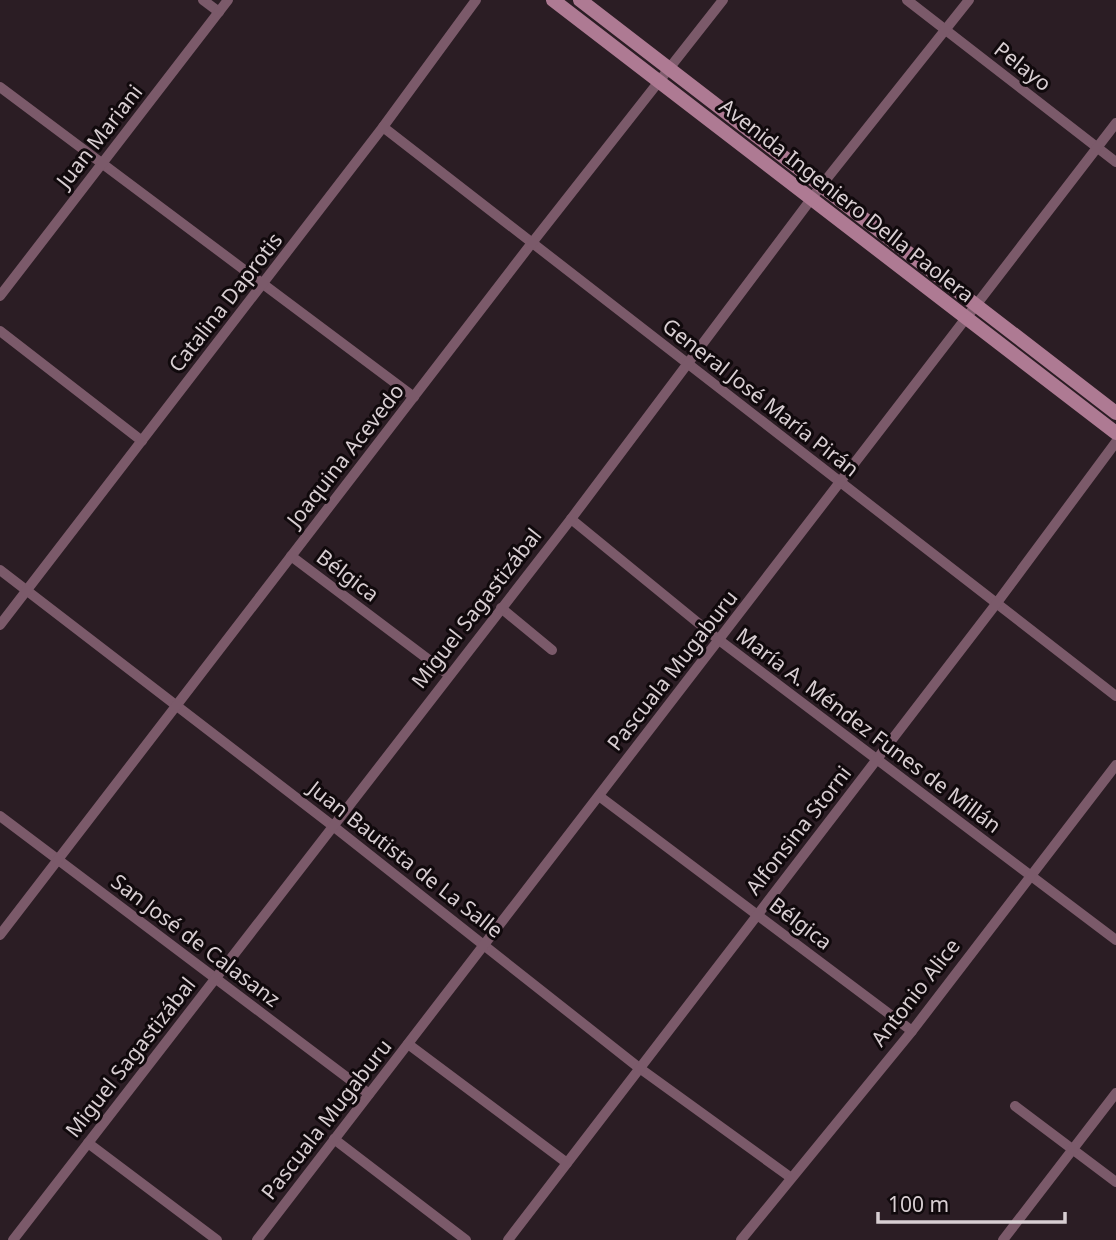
<svg xmlns="http://www.w3.org/2000/svg" width="1116" height="1240" viewBox="0 0 1116 1240" font-family="'Noto Sans',sans-serif">
<style>
.lines{fill:none;stroke-linecap:round;stroke-linejoin:round}
.street{stroke:#7b5a6a;stroke-width:10}
.secondary{stroke:#ae7a93;stroke-width:14}
.labels{text-anchor:middle;dominant-baseline:central;stroke-width:6;stroke-linejoin:round;paint-order:stroke}
.street-label{font-size:21px;fill:#d8ced2;stroke:#10090c}
</style>
<rect width="100%" height="100%" fill="#2b1d24"/>
<g class="lines">
<!-- street -->
<g class="street">
<path d="M203 0 219 12"/>
<path d="M907 0 1116 162"/>
<path d="M0 87 414 397"/>
<path d="M383 127 1116 696"/>
<path d="M0 296 228 0"/>
<path d="M0 331 142 441"/>
<path d="M571 519 719 640 1116 940"/>
<path d="M291 556 449 675"/>
<path d="M0 570 333 826 638 1067 790 1177"/>
<path d="M501 608 552 650"/>
<path d="M0 625 383 127 476 0"/>
<path d="M599 796 912 1031"/>
<path d="M0 816 369 1094"/>
<path d="M0 935 528 248 723 0"/>
<path d="M408 1044 567 1163"/>
<path d="M1015 1106 1116 1182"/>
<path d="M334 1139 466 1240"/>
<path d="M88 1143 217 1240"/>
<path d="M13 1240 571 519 821 186 969 0"/>
<path d="M257 1240 1116 123"/>
<path d="M508 1240 996 604 1116 442"/>
<path d="M741 1240 912 1031 1116 765"/>
<path d="M1003 1240 1116 1093"/>
</g>
<!-- secondary -->
<g class="secondary">
<path d="M553 0 1116 433"/>
<path d="M580 0 1116 413"/>
</g>
</g>
<g class="labels">
<!-- street labels -->
<g class="street-label">
<text transform="translate(1023 66) rotate(38)">Pelayo</text>
<text transform="translate(99 136) rotate(-52)">Juan Mariani</text>
<text transform="translate(847 200) rotate(38)">Avenida Ingeniero Della Paolera</text>
<text transform="translate(225 302) rotate(-52)">Catalina Daprotis</text>
<text transform="translate(761 397) rotate(38)">General José María Pirán</text>
<text transform="translate(345 455) rotate(-52)">Joaquina Acevedo</text>
<text transform="translate(348 575) rotate(37)">Bélgica</text>
<text transform="translate(476 608) rotate(-52)">Miguel Sagastizábal</text>
<text transform="translate(672 670) rotate(-52)">Pascuala Mugaburu</text>
<text transform="translate(869 730) rotate(37)">María A. Méndez Funes de Millán</text>
<text transform="translate(798 830) rotate(-52)">Alfonsina Storni</text>
<text transform="translate(406 859) rotate(38)">Juan Bautista de La Salle</text>
<text transform="translate(801 923) rotate(37)">Bélgica</text>
<text transform="translate(196 940) rotate(37)">San José de Calasanz</text>
<text transform="translate(915 992) rotate(-52)">Antonio Alice</text>
<text transform="translate(130 1057) rotate(-52)">Miguel Sagastizábal</text>
<text transform="translate(326 1119) rotate(-52)">Pascuala Mugaburu</text>
</g>
</g>
<!-- scale -->
<path d="M878 1212v10h187v-10" fill="none" stroke="#d8ced2" stroke-width="3.5"/>
<text x="888" y="1212" font-size="21" fill="#d8ced2" stroke="#10090c" stroke-width="5" paint-order="stroke">100 m</text>
</svg>
